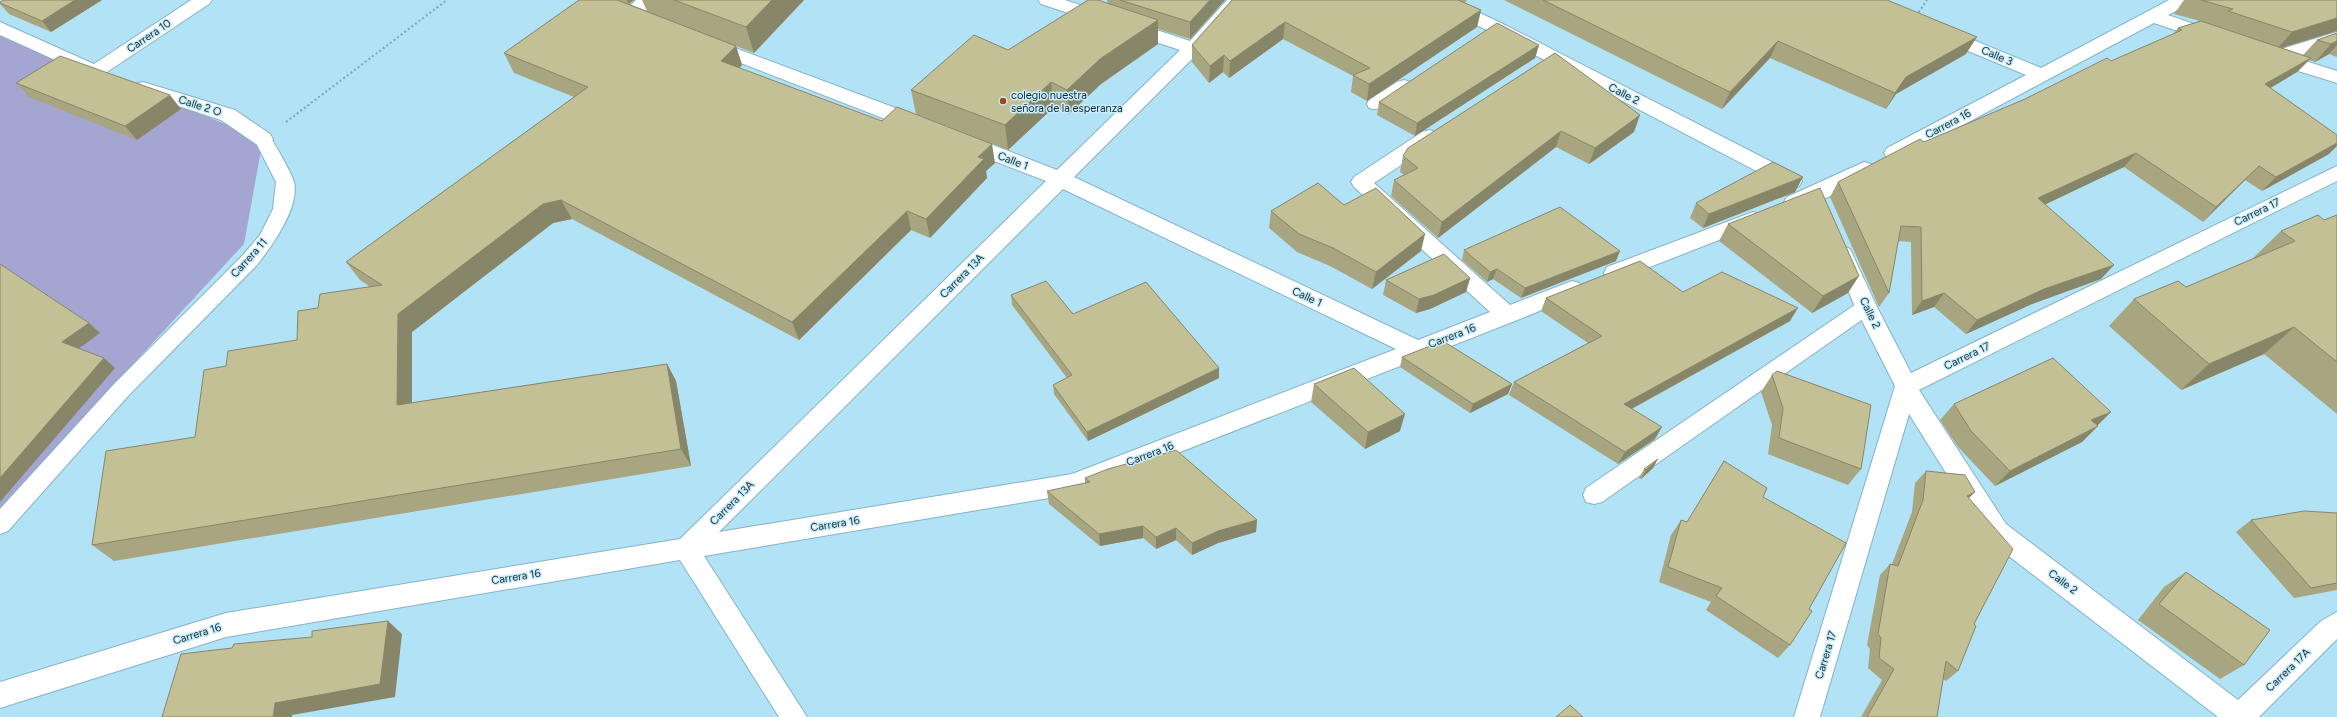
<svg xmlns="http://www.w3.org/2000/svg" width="2337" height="717" viewBox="0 0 2337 717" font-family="Figtree,sans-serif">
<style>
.green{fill:#a4a5d0}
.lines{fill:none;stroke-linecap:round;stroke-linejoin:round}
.service-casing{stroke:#84b3c6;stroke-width:2}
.minor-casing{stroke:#84b3c6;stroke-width:2}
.path{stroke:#7fa6b5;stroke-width:2;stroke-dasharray:2 2.5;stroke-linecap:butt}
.service{fill:#fff;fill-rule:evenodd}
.minor{fill:#fff;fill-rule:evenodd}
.wall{fill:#a8a581}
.shaded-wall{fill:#888669}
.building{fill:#c3c096;stroke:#888669}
.poi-dot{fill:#aa470e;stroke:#c8eefd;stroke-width:1.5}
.labels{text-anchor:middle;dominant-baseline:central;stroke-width:3;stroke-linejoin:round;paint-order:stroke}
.street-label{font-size:11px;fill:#15282f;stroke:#c8eefd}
.poi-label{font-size:11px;fill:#15282f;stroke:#c8eefd;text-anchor:start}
</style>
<rect width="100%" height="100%" fill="#b2e2f6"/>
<!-- green -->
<path class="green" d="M0 28 95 72 263 139 244 244 0 508Z"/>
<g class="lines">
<defs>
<g id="service">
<path d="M263 133 269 135C275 145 291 171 294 182 300 207 272 246 257 265L129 395 8 531 0 534V509L115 383 243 255 260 235 273 209 276 182 254 139 257 135Z"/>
<path d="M1866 299 1873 302 1876 307 1873 312 1602 502 1594 504 1586 502 1583 495 1586 488 1859 302Z"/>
</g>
<g id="minor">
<path d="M191 0H212L209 4 101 76 95 78 0 35V22L94 64Z"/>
<path d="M636 0H656C649 10 637 21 625 18L622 14Z"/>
<path d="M1038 0H1065L1190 41 1227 0H1246L1199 52 1074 177 1418 340 1490 312 1354 187 1351 182 1354 177 1422 132 1429 130 1436 132 1439 137 1436 142 1374 183 1510 305 1572 281 1579 283 1583 289 1579 295 1515 321 1073 494 704 556 807 717H779L680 560 226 637 0 708V682L226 613 680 539 1046 181 958 147 955 142 958 137 965 135 972 137 1057 170 1180 50 1041 4ZM1063 189 1396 349 1072 474 719 532Z"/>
<path d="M1428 0H1452L1499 22 1799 176 1802 181 1799 186 1792 188 1785 186 1487 30 1431 4Z"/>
<path d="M2169 0H2192L2189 4 2168 15 2217 32 2220 36 2217 40 2211 42 2154 23 1901 158 1894 160 1887 158 1884 153 1887 148 2026 75 1937 38 1934 34 1937 30 1943 28 1949 30 2041 68Z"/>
<path d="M2337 32V44L2296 58 2337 71V83L2269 62 2265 57 2268 53Z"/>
<path d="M711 39 925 119 927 124 925 129 918 131 911 129 705 49 702 45 705 41Z"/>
<path d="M1404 80 1411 82 1413 86 1411 90C1399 98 1384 113 1369 108L1367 104 1369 100 1397 82Z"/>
<path d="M143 82 235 110 270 134 273 139 270 144 263 146 256 144 221 120 136 92 134 88 136 84Z"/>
<path d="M1864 162 1871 164 1874 169 1871 174C1852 184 1807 213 1787 207L1784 202 1787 197Z"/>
<path d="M2337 166V181L1919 390 2006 524 2238 700 2321 621 2337 612V639L2259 717H2218L1988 540 1909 414 1820 717H1794L1895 386 1855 307 1833 254 1836 249 1843 246 1850 249 1877 307 1911 373Z"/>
<path d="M1753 212 1760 214 1763 219 1760 224 1614 281 1607 279 1604 273 1607 267Z"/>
</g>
</defs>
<!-- service casing -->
<use href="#service" class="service-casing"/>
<!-- minor casing -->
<use href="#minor" class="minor-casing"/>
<!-- path -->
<g class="path">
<path d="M1916 16 1927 0"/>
<path d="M286 122 447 0"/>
</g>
<!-- service -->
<use href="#service" class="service"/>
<!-- minor -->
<use href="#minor" class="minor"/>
</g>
<!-- wall -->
<g class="wall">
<path d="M102 0 51 32 9 14 0 4V2Z"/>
<path d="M579 0H634L629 4 647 11 642 0H804L754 53 671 21 736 46 742 65 739 69 995 163 986 171 987 178 930 238 911 230 799 340 572 219 553 223 412 332V403L667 364 676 381 691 466 114 561 92 545 195 437 226 366 297 340 318 308 369 286 360 280 346 262 574 97 514 73 504 53Z"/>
<path d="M1107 0H1225L1190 39 1158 29V44L1101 84 1069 114 1054 107 1008 150 916 114 911 90 1008 50 1108 3Z"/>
<path d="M1232 0H1467L1465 3 1481 10 1477 27 1367 101 1351 92 1353 76 1283 39 1229 78 1223 72 1209 83 1192 62V45Z"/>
<path d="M1504 0H1887L1966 54 1896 94 1886 109 1770 58 1722 109Z"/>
<path d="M2184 0H2337V31L2282 48 2303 55 2317 40 2337 33V57L2329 54 2315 62 2309 60 2297 72 2270 88 2329 154 2262 191 2245 180 2203 222 2124 167 2045 204 2101 279 2032 304 1966 334 1934 307 1912 315 1911 242 1898 241 1889 293 1879 307 1830 197 1838 182 1924 142 2025 99 2111 61 2173 34 2178 28 2200 21 2174 14Z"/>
<path d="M1539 45 1535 58 1415 136 1377 115 1379 102Z"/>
<path d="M1555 53 1634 132 1589 164 1556 147 1438 238 1391 196 1394 180 1404 175 1400 172 1403 156Z"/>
<path d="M16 83 181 109 137 140 29 97Z"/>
<path d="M1795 192 1703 228 1690 218 1696 203Z"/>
<path d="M1344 205 1421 251 1372 289 1330 266 1297 252 1269 228 1271 211Z"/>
<path d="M2337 215V414L2264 354 2181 390 2109 326 2134 299 2186 287 2254 259 2253 258 2281 231 2324 220Z"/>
<path d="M1728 224 1848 293 1812 313 1719 241Z"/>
<path d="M1464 250 1616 261 1521 298 1493 279 1487 282 1462 260Z"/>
<path d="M1470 278 1466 292 1430 309 1416 313 1383 295 1386 280Z"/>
<path d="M1683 292 1790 321 1632 409 1655 439 1618 464 1509 395 1514 382 1588 343 1541 311 1546 298Z"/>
<path d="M1011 295 1073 314 1219 378 1088 441 1054 394 1053 385 1067 378 1012 305Z"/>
<path d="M1402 357 1512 384 1508 394 1470 413 1400 367Z"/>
<path d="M1772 375 1861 469 1848 485 1768 454 1772 425 1761 392Z"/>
<path d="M1314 384 1400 431 1365 449 1311 402Z"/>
<path d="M1954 404 2097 426 2082 442 1995 486 1958 447 1940 420Z"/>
<path d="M1724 461 1763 497 1809 609 1790 645 1778 658 1706 610 1711 602 1659 582 1671 535 1681 520 1687 522Z"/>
<path d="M1653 468 1641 479 1639 478 1644 469Z"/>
<path d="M1926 471 1969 498 1974 624 1958 671 1946 681 1943 679 1937 717H1861L1882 680 1868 668 1870 649 1867 645 1880 575 1890 564H1892L1912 512 1915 483Z"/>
<path d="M1085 478 1257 520 1256 532 1218 543 1192 555 1176 540 1156 549 1143 538 1100 546 1049 504 1047 491 1085 483Z"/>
<path d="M2337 513V590L2294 598 2236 532 2251 520Z"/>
<path d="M2186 572 2244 665 2220 679 2138 620 2164 587Z"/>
</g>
<!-- shaded-wall -->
<g class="shaded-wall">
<path d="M75 0H102L51 32 42 21Z"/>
<path d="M627 0H634L629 4Z"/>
<path d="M772 0H804L754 53 746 27Z"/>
<path d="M1210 0H1225L1190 39V22Z"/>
<path d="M1481 10 1477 27 1367 101 1369 84Z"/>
<path d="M2337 18V31L2277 49 2292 32Z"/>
<path d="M1158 20V44L1101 84 1069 114 1067 90 1100 59Z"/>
<path d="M1285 22 1283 39 1229 78 1230 61Z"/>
<path d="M1977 37 1966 54 1896 94 1886 109 1895 93 1906 77Z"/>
<path d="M1778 41 1770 58 1722 109 1730 92Z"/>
<path d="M2337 41V45L2329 54 2315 62 2331 44Z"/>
<path d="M1539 45 1535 58 1415 136 1417 123Z"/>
<path d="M736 46 742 65 727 81 721 61Z"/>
<path d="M1224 55 1223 72 1209 83 1210 66Z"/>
<path d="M2311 58 2297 72 2252 99 2265 84Z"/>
<path d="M1051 82 1054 107 1008 150 1005 125Z"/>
<path d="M170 95 181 109 137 140 125 126Z"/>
<path d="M1640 115 1634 132 1589 164 1595 148Z"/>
<path d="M1561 131 1556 147 1438 238 1442 222Z"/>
<path d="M2337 143V146L2329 154 2262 191 2276 177Z"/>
<path d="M992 144 995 163 986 171 987 178 930 238 926 219 978 157Z"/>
<path d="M2136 153 2124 167 2027 213 2038 198Z"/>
<path d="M2259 166 2203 222 2216 207Z"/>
<path d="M1803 177 1795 192 1703 228 1709 214Z"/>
<path d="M561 200 572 219 553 223 412 332V422L397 405 398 314 543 204Z"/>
<path d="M907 211 911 230 799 340 792 322Z"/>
<path d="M1425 234 1421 251 1372 289 1376 272Z"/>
<path d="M1620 251 1616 261 1521 298 1525 288Z"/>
<path d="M2114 265 2101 279 2032 304 1966 334 1977 320 2044 289Z"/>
<path d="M1497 269 1493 279 1487 282 1490 272Z"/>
<path d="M1859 276 1848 293 1812 313 1823 296Z"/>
<path d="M1470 278 1466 292 1430 309 1416 313 1419 299Z"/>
<path d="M1944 293 1934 307 1912 315 1922 301Z"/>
<path d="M1798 308 1790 321 1618 416 1624 404Z"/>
<path d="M89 323 100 333 74 352 62 342Z"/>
<path d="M2294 327 2264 354 2181 390 2209 364Z"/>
<path d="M104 358 115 368 0 502V478Z"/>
<path d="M667 364 676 381 691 466 681 449Z"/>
<path d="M1219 368V378L1088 441 1087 432Z"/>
<path d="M1512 384 1508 394 1470 413 1473 404Z"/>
<path d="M2111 412 2095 428 2091 420Z"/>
<path d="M1405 414 1400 431 1365 449 1368 432Z"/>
<path d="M2098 426 2082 442 1995 486 2010 471Z"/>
<path d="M1662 427 1655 439 1618 464 1625 452Z"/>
<path d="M1658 459 1653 468 1641 479 1646 470Z"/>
<path d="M1975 492 1963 504 1967 496Z"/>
<path d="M1257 520 1256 532 1218 543 1192 555V543L1218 531Z"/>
<path d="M1143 526V538L1100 546 1099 534Z"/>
<path d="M1176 528V540L1156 549V537Z"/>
<path d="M388 621 402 634 395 697 292 715V717H273L275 703Z"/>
</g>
<!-- building -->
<g class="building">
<path d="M4 0H75L42 21 0 3V2Z"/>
<path d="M579 0H617L736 46 721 61 882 121 897 107 992 144 978 157 984 159 926 219 907 211 792 322 561 200 543 204 398 314 397 405 667 364 681 449 92 545 106 451 195 437 204 370 226 366 228 351 297 340 298 311 318 308 320 294 382 285 346 262 588 87 504 53Z"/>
<path d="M674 0H772L746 27Z"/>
<path d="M1088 0H1098L1158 20 1100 59 1067 90 1051 82 1005 125 911 90 974 35 1008 50Z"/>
<path d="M1120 0H1210L1190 22Z"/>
<path d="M1232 0H1458L1481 10 1369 84 1353 75 1370 68 1285 22 1230 61 1224 55 1210 66 1192 45Z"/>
<path d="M1543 0H1887L1977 37 1906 77 1895 93 1778 41 1730 92Z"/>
<path d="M2201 0H2337V18L2292 32 2228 11 2233 9Z"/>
<path d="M2201 21 2311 58 2265 84 2337 135V143L2276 177 2259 166 2216 207 2136 153 2038 198 2114 265 2044 289 1977 320 1944 293 1922 301 1921 227 1901 226 1889 293 1838 182 1920 139 1924 142 2025 99 2107 58 2111 61 2182 30 2178 28Z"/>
<path d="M1497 23 1539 45 1417 123 1379 102Z"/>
<path d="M2337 33V41L2331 44 2317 40Z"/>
<path d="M1555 53 1640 115 1595 148 1561 131 1442 222 1394 180 1418 168 1403 156 1408 148Z"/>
<path d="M60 56 170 95 125 126 16 83Z"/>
<path d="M1773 162 1803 177 1709 214 1696 203Z"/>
<path d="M1318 183 1344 205 1376 188 1425 234 1376 272 1333 248 1299 234 1271 211Z"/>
<path d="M1820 188 1859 276 1823 296 1728 224Z"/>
<path d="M1560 207 1620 251 1525 288 1497 269 1490 272 1464 250Z"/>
<path d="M2318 215 2324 220 2337 215V362L2294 327 2209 364 2134 299 2178 281 2186 287 2295 241 2281 231Z"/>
<path d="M1444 254 1470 278 1434 295 1419 299 1386 280Z"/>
<path d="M1640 261 1683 292 1722 272 1798 308 1624 404 1662 427 1625 452 1514 382 1602 336 1546 298Z"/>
<path d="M0 264 89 323 62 342 104 358 0 478Z"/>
<path d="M1046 281 1073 314 1146 282 1219 368 1087 432 1053 385 1072 375 1011 295Z"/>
<path d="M1443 341 1512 384 1473 404 1402 357Z"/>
<path d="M2053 358 2111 412 2091 420 2098 426 2010 471 1971 431 1954 404Z"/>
<path d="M1354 368 1405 414 1368 432 1314 384Z"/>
<path d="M1777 371 1871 405 1861 469 1779 438 1783 408 1772 375Z"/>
<path d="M1176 450 1257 520 1218 531 1192 543 1176 528 1156 537 1143 526 1099 534 1047 491 1090 482 1085 478 1108 469Z"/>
<path d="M1658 459 1646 470 1644 469Z"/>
<path d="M1724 461 1767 488 1763 497 1846 543 1809 609 1812 611 1790 645 1716 596 1722 588 1668 567 1681 520 1687 522Z"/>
<path d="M1926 471 1965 475 1975 492 1967 496 2013 549 1974 624 1976 626 1958 671 1946 661 1937 717H1867L1894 669 1879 658 1881 638 1878 634 1890 564 1898 566 1923 500Z"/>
<path d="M2304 511 2337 513V583L2311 588 2251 520Z"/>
<path d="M2186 572 2270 630 2244 665 2159 604Z"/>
<path d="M388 621 380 684 275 703 273 717H162L181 654 232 648 234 644 312 637V631Z"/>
<path d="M1570 705 1583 717H1556Z"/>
</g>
<!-- markers -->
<circle class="poi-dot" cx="1003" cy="101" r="4"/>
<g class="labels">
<!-- street labels -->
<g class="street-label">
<text transform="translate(149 36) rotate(-34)">Carrera 10</text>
<text transform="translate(1997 56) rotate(23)">Calle 3</text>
<text transform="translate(1624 94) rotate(27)">Calle 2</text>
<text transform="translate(200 106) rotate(18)">Calle 2 O</text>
<text transform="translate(1948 124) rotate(-28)">Carrera 16</text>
<text transform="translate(1013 161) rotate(21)">Calle 1</text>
<text transform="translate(2257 212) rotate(-26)">Carrera 17</text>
<text transform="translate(249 258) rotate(-48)">Carrera 11</text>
<text transform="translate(962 276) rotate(-45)">Carrera 13A</text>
<text transform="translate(1307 297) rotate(25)">Calle 1</text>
<text transform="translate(1870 313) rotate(64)">Calle 2</text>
<text transform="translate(1452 336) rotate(-21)">Carrera 16</text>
<text transform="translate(1967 356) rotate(-26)">Carrera 17</text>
<text transform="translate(1150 454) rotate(-21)">Carrera 16</text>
<text transform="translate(732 503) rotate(-45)">Carrera 13A</text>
<text transform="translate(835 524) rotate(-9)">Carrera 16</text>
<text transform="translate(516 577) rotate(-9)">Carrera 16</text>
<text transform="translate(2063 582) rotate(37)">Calle 2</text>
<text transform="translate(197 634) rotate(-17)">Carrera 16</text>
<text transform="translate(1826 655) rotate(-73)">Carrera 17</text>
<text transform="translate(2288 670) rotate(-44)">Carrera 17A</text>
</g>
<!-- poi labels -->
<g class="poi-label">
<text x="1011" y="95">colegio nuestra<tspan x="1011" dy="13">señora de la esperanza</tspan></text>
</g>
</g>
</svg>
